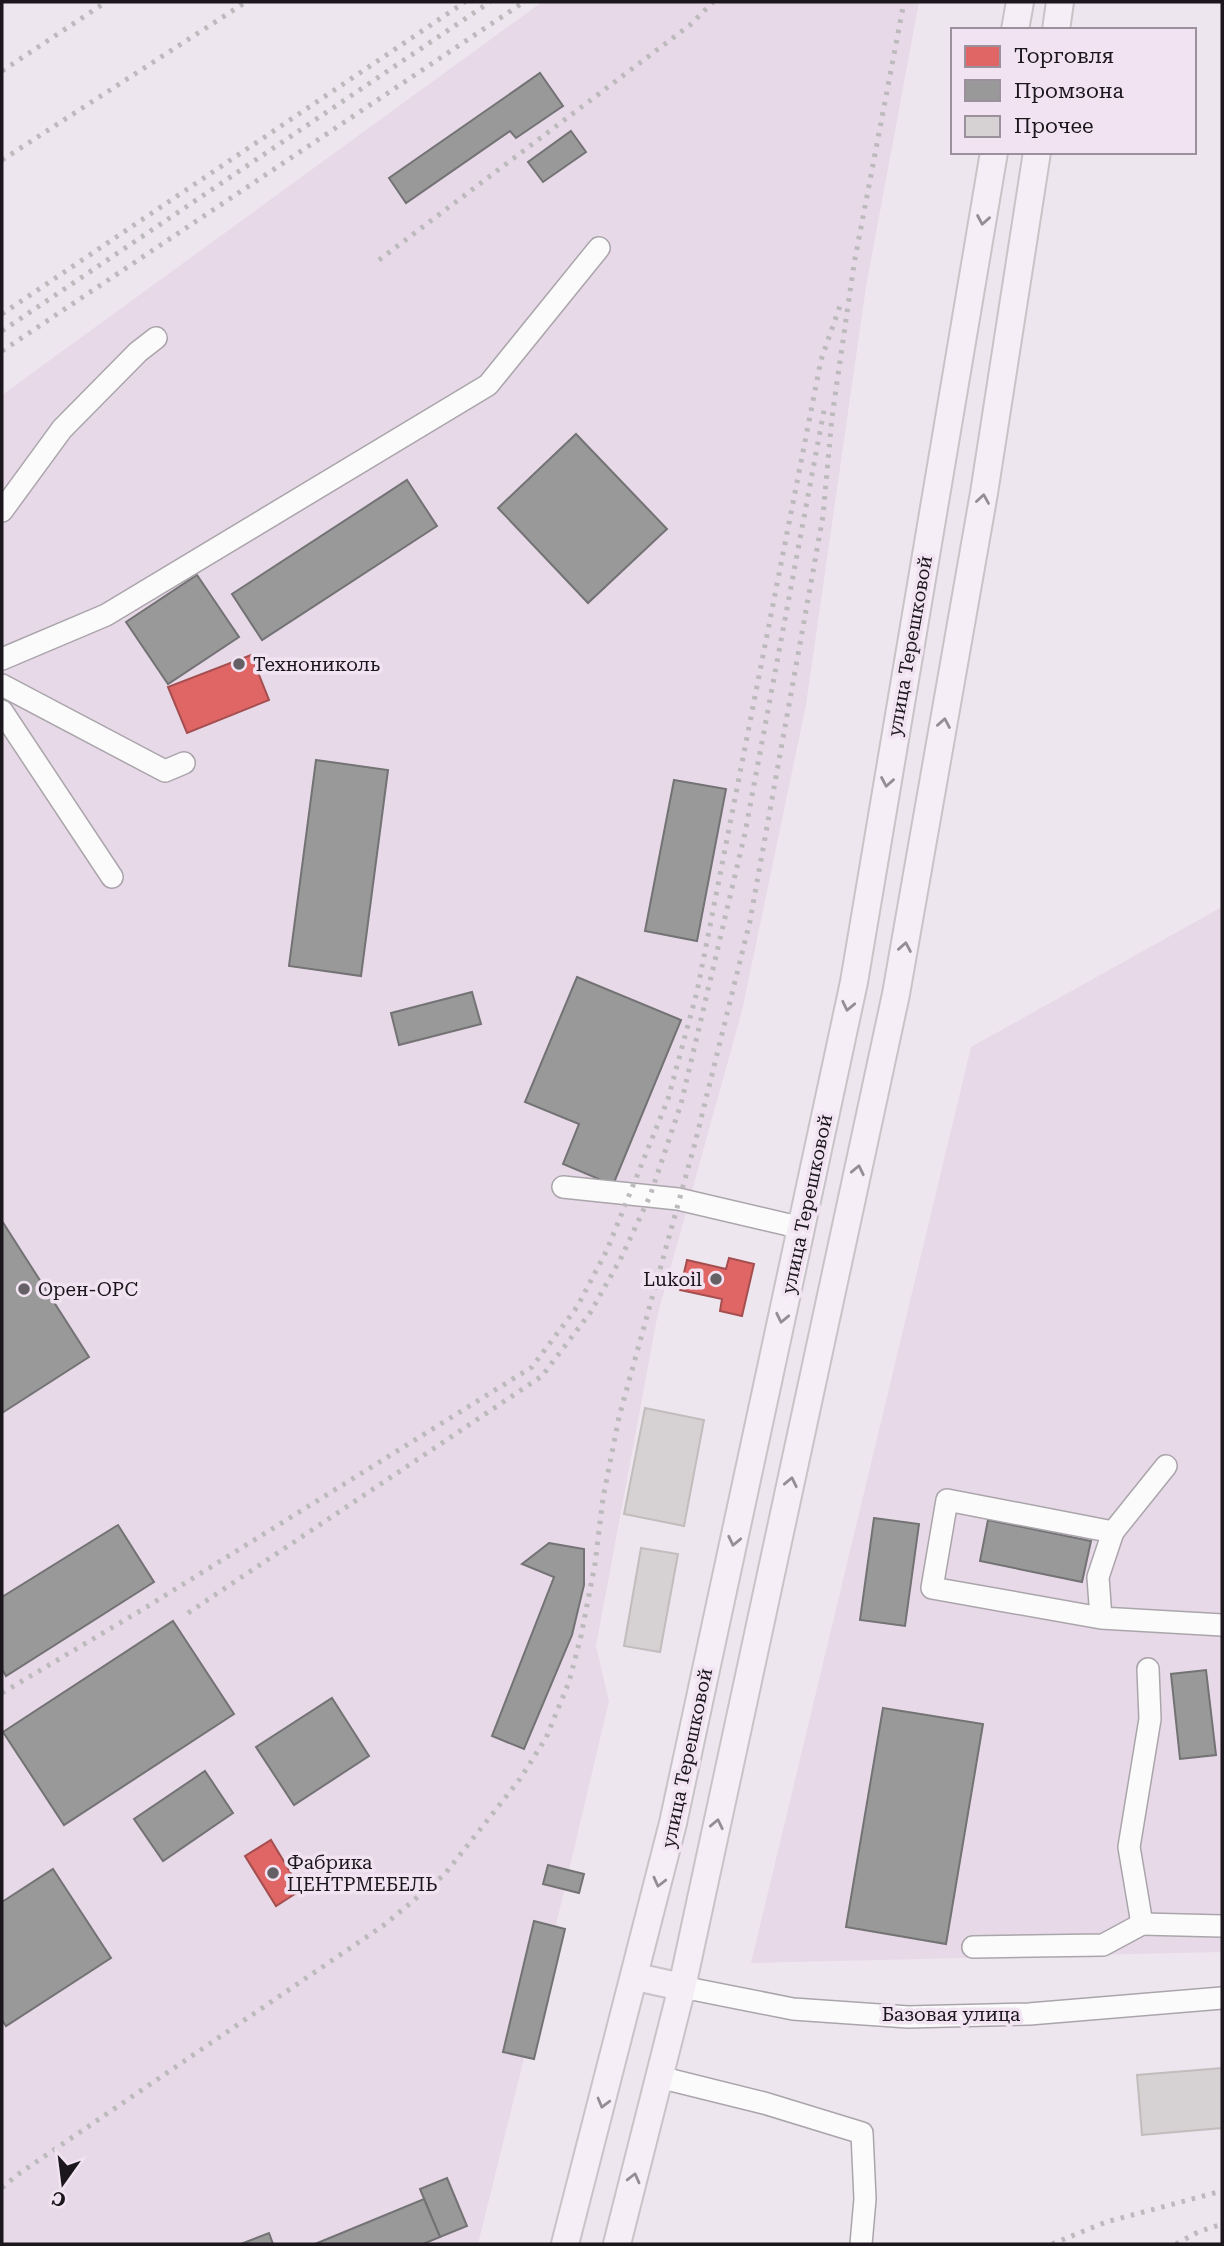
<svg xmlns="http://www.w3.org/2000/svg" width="1224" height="2246" viewBox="0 0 1224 2246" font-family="'Roboto Serif',serif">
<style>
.built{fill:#e7d9e7}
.shops{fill:#e06666;stroke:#a54e50;stroke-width:2}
.industry{fill:#999;stroke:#737274;stroke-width:2}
.building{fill:#d6d1d2;stroke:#c1bdbd;stroke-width:2}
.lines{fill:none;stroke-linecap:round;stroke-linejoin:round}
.minor-casing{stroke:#aaa5ab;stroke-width:24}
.major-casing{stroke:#c7c3c7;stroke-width:30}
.minor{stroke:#fcfbfc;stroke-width:21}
.major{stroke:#f5eef6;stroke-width:26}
.rail{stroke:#bcbabc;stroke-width:5;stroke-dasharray:3.5 7;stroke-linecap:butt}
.oneway{stroke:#938d94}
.poi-dot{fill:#655f66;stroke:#f1e3f2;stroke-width:2.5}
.labels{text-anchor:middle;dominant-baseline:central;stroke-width:7;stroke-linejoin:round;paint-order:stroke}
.street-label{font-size:19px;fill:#1b171c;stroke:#f1e3f2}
.poi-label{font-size:19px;fill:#1b171c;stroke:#f1e3f2;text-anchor:start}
</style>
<rect width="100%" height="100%" fill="#eee6ee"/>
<!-- built -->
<g class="built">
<path d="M542 2H919L866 287 806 705 742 1011 658 1313 596 1646 609 1701 534 2018 478 2244H2V395Z"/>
<path d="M1222 907V1952L751 1963 971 1047Z"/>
</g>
<!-- shops -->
<g class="shops">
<path d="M251 655 269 700 187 733 168 687Z"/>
<path d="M729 1258 754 1264 742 1316 720 1311 722 1299 680 1290 687 1260 726 1269Z"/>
<path d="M271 1840 301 1890 276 1906 245 1856Z"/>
</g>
<!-- industry -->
<g class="industry">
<path d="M540 73 563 106 516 138 510 131 406 203 389 178Z"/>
<path d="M571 131 586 152 543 182 528 162Z"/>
<path d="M576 434 667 529 588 603 498 508Z"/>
<path d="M407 480 437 526 262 640 232 594Z"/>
<path d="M197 575 239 637 168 684 126 622Z"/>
<path d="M316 760 388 770 361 976 289 966Z"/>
<path d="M674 780 726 789 697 941 645 931Z"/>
<path d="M577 977 681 1020 613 1185 563 1164 579 1124 525 1102Z"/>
<path d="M472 992 481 1024 399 1045 391 1013Z"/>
<path d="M2 1221 89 1357 2 1413Z"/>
<path d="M874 1518 919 1524 905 1626 860 1620Z"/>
<path d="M988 1520 1091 1541 1082 1582 980 1561Z"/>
<path d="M118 1525 154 1582 6 1676 2 1669V1597Z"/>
<path d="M549 1543 584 1549V1585L572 1635 524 1749 492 1736 554 1577 522 1564Z"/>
<path d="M173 1621 234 1714 64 1825 3 1732Z"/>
<path d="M1206 1670 1216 1755 1180 1759 1171 1674Z"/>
<path d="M332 1698 369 1756 294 1805 256 1747Z"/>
<path d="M883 1708 983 1724 946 1944 846 1927Z"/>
<path d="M205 1771 233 1813 163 1861 134 1819Z"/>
<path d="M548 1865 584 1874 579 1893 543 1884Z"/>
<path d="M53 1869 111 1958 6 2026 2 2020V1902Z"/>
<path d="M534 1921 565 1929 534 2059 503 2052Z"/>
<path d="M447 2178 467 2226 440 2237 420 2189Z"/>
<path d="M424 2199 440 2237 423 2244H315Z"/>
<path d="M269 2233 273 2244H241Z"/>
</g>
<!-- building -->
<g class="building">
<path d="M645 1408 704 1420 684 1526 624 1514Z"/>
<path d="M641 1548 678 1554 660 1652 624 1646Z"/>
<path d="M1222 2068V2128L1142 2135 1137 2075Z"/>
</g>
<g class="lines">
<defs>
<g id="minor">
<path d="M2 511 62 429 138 352 156 338"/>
<path d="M2 659 106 615 488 385 599 248"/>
<path d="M2 685 165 771 184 763"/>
<path d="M2 711 112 877"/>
<path d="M563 1187 678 1199 802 1228"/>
<path d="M1113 1532 1166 1466"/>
<path d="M1101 1618 1098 1577 1113 1532 947 1500 932 1588 1101 1618 1222 1625"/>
<path d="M1148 1669 1150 1719 1129 1847 1142 1924 1222 1926"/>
<path d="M973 1947 1103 1945 1142 1924"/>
<path d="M682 1987 793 2009 908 2017 1029 2014 1222 1998"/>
<path d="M659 2077 764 2103 862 2133 865 2199 861 2244"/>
</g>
<g id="major">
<path d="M1015 30 1020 2"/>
<path d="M1056 30 1060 2"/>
<path d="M636 1977 682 1987"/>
<path d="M565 2244 673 1823 854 982 994 152"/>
<path d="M617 2244 682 1987 896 994 984 493 1037 152"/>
</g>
</defs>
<!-- minor casing -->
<use href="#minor" class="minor-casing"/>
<!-- major casing -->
<use href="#major" class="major-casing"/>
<!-- minor -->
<use href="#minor" class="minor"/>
<!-- major -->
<use href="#major" class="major"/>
<!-- rail -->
<g class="rail">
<path d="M2 71 106 2"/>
<path d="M2 160 246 2"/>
<path d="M379 260 690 25 713 2"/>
<path d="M2 314 465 2"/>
<path d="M2 331 490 2"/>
<path d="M2 351 524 2"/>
<path d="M188 1613 542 1376 590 1313 620 1260 650 1196 681 1104 745 833 825 405"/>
<path d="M2 1693 145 1608 532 1367 577 1307 607 1250 668 1099 697 992 821 360 842 300"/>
<path d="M2 2188 17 2175 384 1925 444 1875 520 1779 546 1738 569 1682 581 1636 595 1564 603 1498 619 1417 695 1143 750 921 823 516 832 417 854 264 904 2"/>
<path d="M1052 2244 1106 2222 1222 2191"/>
<path d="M1176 2244 1198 2232 1222 2224"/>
</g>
</g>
<!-- one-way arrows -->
<defs><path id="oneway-chevron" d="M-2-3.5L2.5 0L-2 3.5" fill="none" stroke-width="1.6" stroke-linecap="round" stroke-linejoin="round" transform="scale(1.75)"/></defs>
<g class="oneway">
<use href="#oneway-chevron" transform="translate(983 220) rotate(100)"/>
<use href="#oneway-chevron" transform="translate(983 499) rotate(-81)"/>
<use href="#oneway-chevron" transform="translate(944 723) rotate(-80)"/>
<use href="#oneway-chevron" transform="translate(887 782) rotate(100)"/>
<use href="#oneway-chevron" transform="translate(905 947) rotate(-80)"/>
<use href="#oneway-chevron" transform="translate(848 1006) rotate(102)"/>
<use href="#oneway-chevron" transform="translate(858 1170) rotate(-78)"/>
<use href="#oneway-chevron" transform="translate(782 1318) rotate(102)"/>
<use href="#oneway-chevron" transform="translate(791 1482) rotate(-78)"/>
<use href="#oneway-chevron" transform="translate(734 1541) rotate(102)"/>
<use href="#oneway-chevron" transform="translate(717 1824) rotate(-78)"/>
<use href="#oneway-chevron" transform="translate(659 1882) rotate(104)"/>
<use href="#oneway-chevron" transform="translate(603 2103) rotate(105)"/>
<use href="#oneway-chevron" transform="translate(634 2178) rotate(-76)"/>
</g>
<!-- markers -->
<g class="poi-dot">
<circle cx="239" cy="664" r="7"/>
<circle cx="716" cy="1279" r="7"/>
<circle cx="24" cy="1289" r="7"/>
<circle cx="273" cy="1873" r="7"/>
</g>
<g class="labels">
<!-- street labels -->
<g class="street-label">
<text transform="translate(910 646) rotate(-80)">улица Терешковой</text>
<text transform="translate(807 1204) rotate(-78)">улица Терешковой</text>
<text transform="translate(687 1758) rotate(-78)">улица Терешковой</text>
<text x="951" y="2014">Базовая улица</text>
</g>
<!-- poi labels -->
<g class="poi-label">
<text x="253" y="664">Технониколь</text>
<text x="702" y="1279" text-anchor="end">Lukoil</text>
<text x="38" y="1289">Орен-ОРС</text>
<text x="287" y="1862">Фабрика<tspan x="287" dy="22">ЦЕНТРМЕБЕЛЬ</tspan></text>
</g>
</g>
<!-- border -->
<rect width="1224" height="2246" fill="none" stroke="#1b171c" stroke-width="7"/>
<!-- legend -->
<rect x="951" y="28" width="245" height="126" fill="#f1e3f2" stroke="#9b919c" stroke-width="2"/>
<rect x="965" y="46" width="35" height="21" fill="#e06666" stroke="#9b919c" stroke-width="2"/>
<text x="1014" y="63" font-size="21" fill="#1b171c">Торговля</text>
<rect x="965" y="80" width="35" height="21" fill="#999999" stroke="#9b919c" stroke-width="2"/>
<text x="1014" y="98" font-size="21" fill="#1b171c">Промзона</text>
<rect x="965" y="116" width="35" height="21" fill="#d6d1d2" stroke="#9b919c" stroke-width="2"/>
<text x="1014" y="133" font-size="21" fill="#1b171c">Прочее</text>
<!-- north arrow -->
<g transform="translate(63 2183) rotate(194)" stroke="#f1e3f2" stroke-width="5" paint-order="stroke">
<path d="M0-5L12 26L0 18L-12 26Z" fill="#1b171c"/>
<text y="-10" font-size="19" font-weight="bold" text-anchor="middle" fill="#1b171c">С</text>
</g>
</svg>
